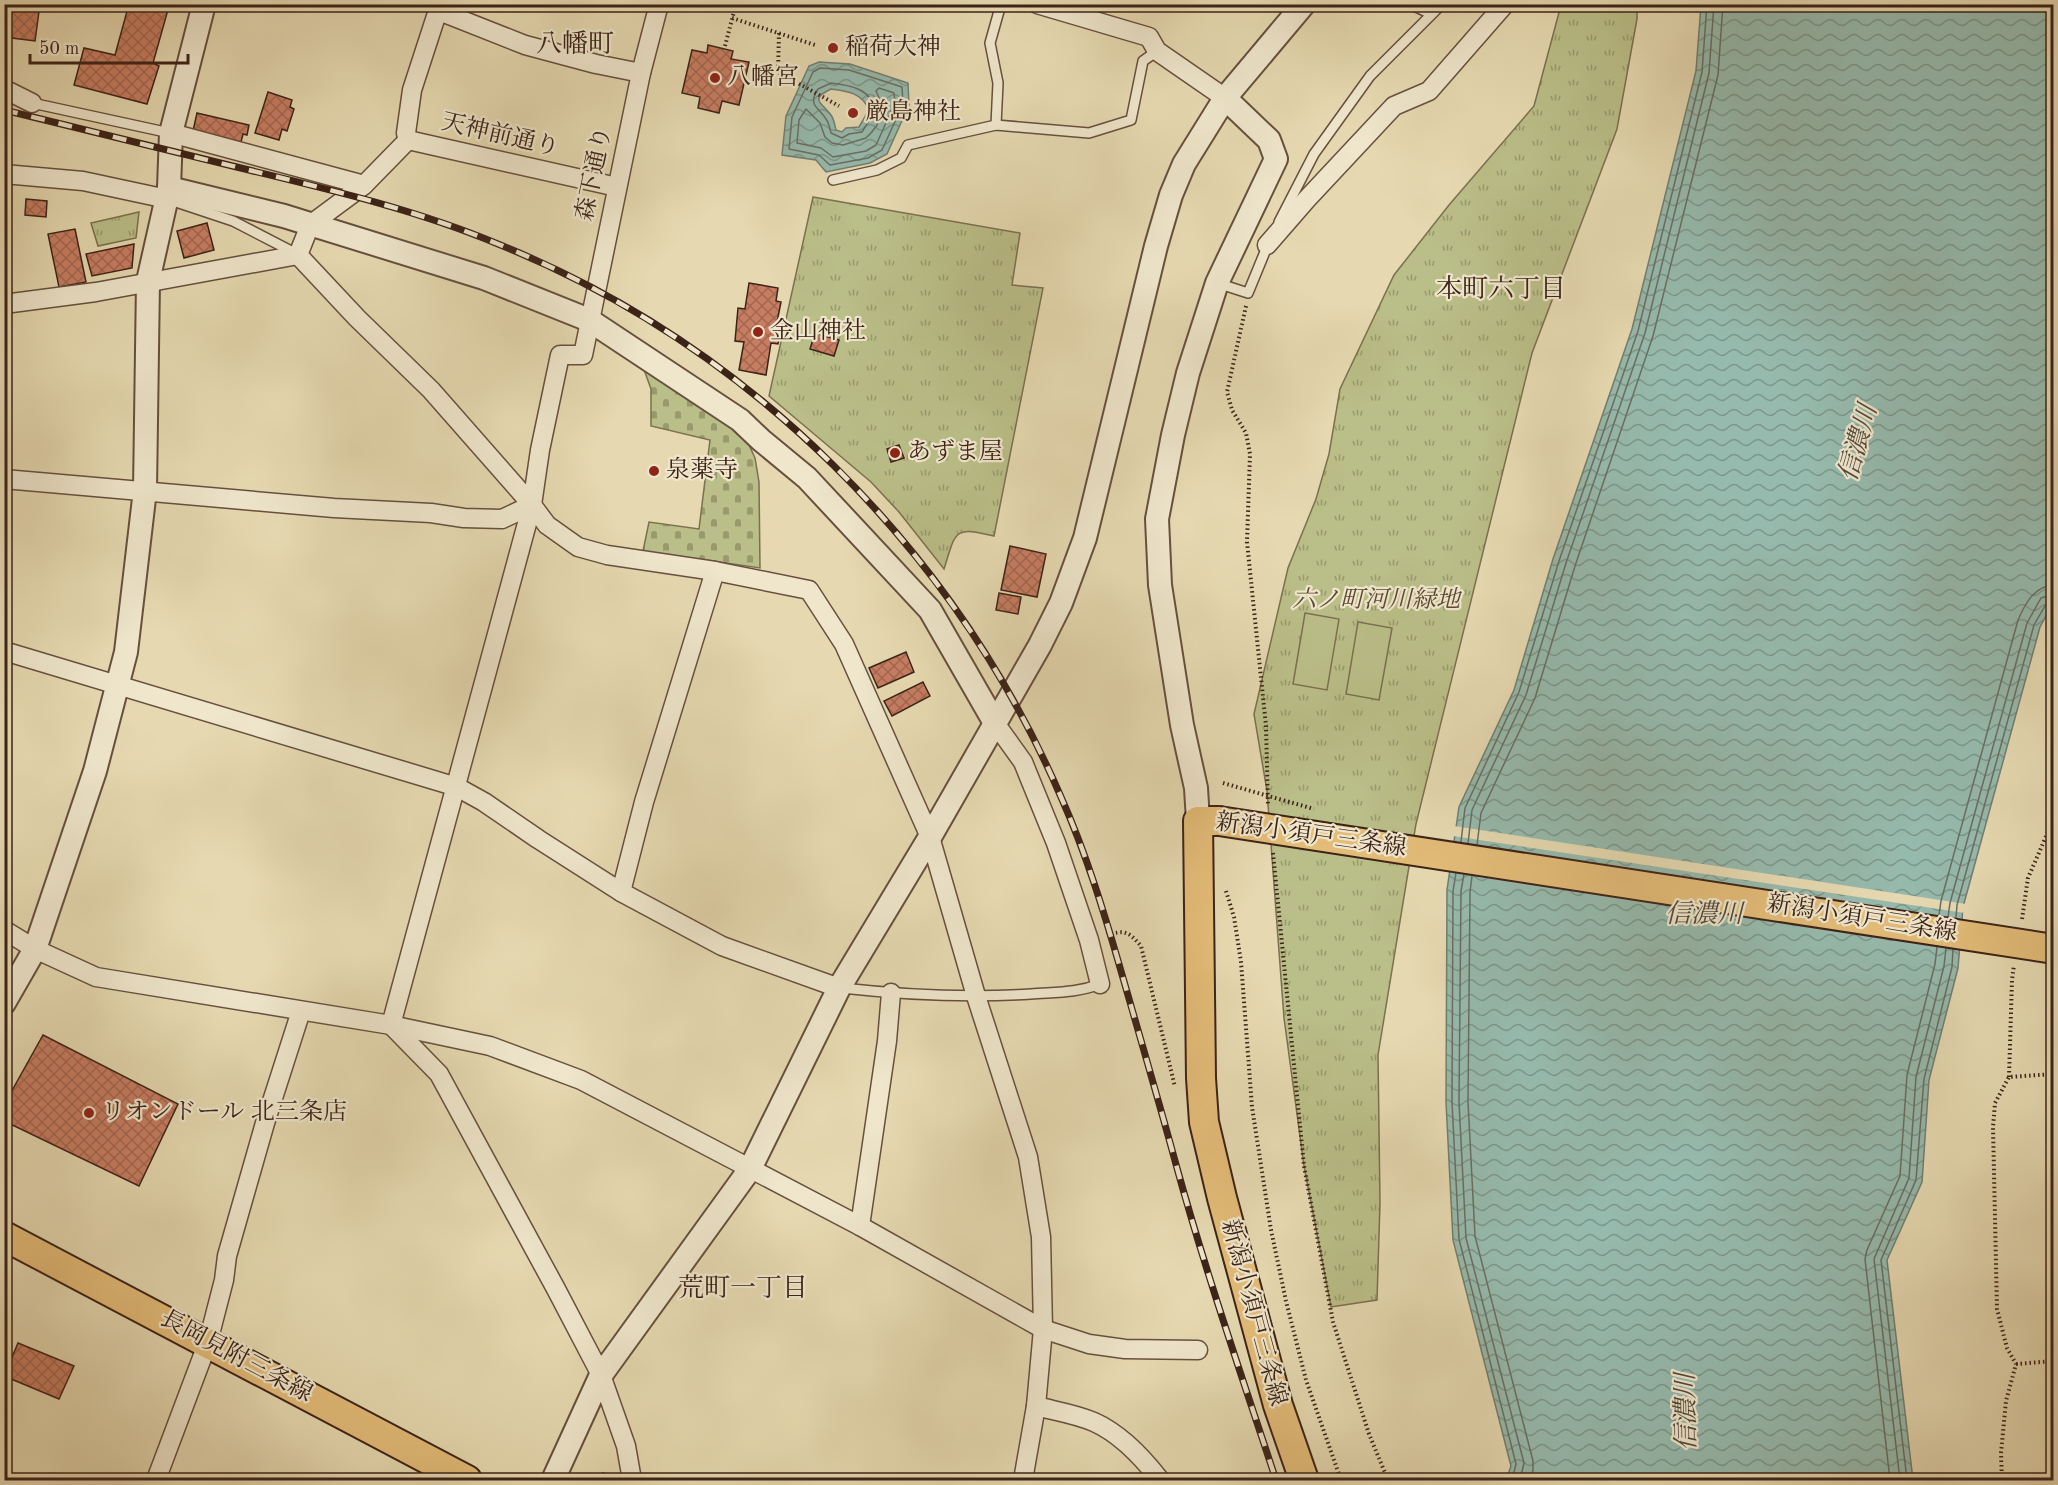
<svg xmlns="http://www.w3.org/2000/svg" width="2058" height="1485" viewBox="0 0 2058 1485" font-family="'Old Standard TT','Noto Serif JP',serif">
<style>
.grass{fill:url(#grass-tufts);stroke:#7b7050;stroke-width:1.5}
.cemetery{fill:url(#cemetery-stones);stroke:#7b7050;stroke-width:1.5}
.pitch{fill:#babe88;stroke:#7b7050;stroke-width:1.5}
.water{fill:url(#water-waves);stroke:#727e71;stroke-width:1.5;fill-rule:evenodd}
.pier{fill:#e6d9b1}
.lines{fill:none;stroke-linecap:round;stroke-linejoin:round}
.shore{stroke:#696e62;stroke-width:1.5}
.building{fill:url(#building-cross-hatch);stroke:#3c2318;stroke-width:1.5}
.service-casing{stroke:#66503e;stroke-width:12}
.minor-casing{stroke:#66503e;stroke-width:21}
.tertiary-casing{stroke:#66503e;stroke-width:26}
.primary-casing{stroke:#3c2318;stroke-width:32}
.path{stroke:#3c2318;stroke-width:4;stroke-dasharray:1.5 3;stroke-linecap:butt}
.service{stroke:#efe6cc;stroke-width:9}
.minor{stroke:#efe6cc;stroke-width:18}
.tertiary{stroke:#efe6cc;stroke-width:22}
.primary{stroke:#e3bc78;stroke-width:28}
.rail-casing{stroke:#3c2318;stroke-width:7}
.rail{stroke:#efe6cc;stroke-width:4.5;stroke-dasharray:14;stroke-linecap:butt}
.primary-bridge-casing{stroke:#3c2318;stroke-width:32;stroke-linecap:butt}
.path-bridge{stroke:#3c2318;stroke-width:4;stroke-dasharray:1.5 3;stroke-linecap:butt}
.primary-bridge{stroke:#e3bc78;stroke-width:28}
.poi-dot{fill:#8f2418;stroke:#efe6cc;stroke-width:2}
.labels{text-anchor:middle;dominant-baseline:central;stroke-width:4.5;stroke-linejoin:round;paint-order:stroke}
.poi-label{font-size:24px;fill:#3c2318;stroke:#efe6cc;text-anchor:start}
.street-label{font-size:24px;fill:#3c2318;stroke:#efe6cc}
.park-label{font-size:24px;font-style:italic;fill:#5c4a34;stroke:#efe6cc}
.neighbourhood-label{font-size:26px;fill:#3c2318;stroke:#efe6cc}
.water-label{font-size:26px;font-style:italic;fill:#52493d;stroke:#efe6cc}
</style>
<defs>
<pattern id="grass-tufts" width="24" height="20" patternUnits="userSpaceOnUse" patternTransform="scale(1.5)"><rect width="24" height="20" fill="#babe88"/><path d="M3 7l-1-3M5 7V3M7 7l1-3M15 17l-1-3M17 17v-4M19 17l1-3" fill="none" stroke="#989a6e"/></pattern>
<pattern id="cemetery-stones" width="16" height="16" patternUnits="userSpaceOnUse" patternTransform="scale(1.5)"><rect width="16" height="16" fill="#babe88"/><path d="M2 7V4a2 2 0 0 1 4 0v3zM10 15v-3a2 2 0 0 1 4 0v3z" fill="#989a6e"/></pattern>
<pattern id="water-waves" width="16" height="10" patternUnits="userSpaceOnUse" patternTransform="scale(1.5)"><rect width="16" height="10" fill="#96baad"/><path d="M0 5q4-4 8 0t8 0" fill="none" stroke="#7c978c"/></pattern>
<pattern id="building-cross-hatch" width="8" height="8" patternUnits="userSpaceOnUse" patternTransform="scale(1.5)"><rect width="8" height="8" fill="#c77d62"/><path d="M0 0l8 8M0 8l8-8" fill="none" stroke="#a36650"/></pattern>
</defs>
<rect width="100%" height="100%" fill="#e6d9b1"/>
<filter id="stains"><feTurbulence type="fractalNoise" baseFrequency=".00333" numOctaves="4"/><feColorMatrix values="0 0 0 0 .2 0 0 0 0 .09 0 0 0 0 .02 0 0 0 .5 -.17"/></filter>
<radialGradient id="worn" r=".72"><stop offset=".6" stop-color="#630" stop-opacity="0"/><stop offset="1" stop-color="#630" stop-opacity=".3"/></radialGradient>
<!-- grass -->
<g class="grass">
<path d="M1561 5H1637V19L1617 129 1532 353 1416 824 1378 1055 1380 1203 1377 1300 1331 1307 1304 1166 1284 1018 1267 791 1254 714 1288 568 1316 499 1329 454 1340 389 1394 275 1449 205 1534 106Z"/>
<path d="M813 197 1020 233 1012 285 1043 288 994 536C953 526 956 531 944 569L899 512 871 482 769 396Z"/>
<path d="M139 212 136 238 98 246 91 223Z"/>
</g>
<!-- cemetery -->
<path class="cemetery" d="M642 364 744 434 755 458 759 482 760 568 643 551 649 522 699 529 710 440 651 426V389Z"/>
<!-- pitch -->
<g class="pitch">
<path d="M1305 613 1339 619 1327 690 1293 684Z"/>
<path d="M1358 622 1392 628 1379 700 1346 694Z"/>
</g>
<!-- water -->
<g class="water">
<path d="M1701 5H2053V603L2040 627 1963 907 1958 968 1929 1080 1922 1182 1887 1260 1913 1480H1506L1511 1466 1453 1240 1446 1102 1447 890 1459 807 1514 690 1553 559 1632 329 1696 71Z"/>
<path d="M819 62 850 64 908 83 909 105 887 154 870 163 826 172 816 160 782 155 786 116 809 66ZM831 89C848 91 862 93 869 110L859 127 846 128 842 132 836 130C835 126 834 119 831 115 823 103 808 100 831 89Z"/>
</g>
<!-- pier -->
<path class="pier" d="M1454 826 1966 904 1965 913 1453 836Z"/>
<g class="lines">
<!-- shore -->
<g class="shore">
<path d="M820 68 849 70 902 87 903 104 882 150 868 158 830 165 819 155 789 149 792 117 813 72Z"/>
<path d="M831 83C850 85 872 89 875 111L862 132 849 134 842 138 831 133C830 129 829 123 826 119 819 107 807 106 818 89Z"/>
<path d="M879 88 894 93 895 103 876 145 866 151 833 157 821 148 797 143 799 120 806 109 820 123 825 137 832 143 843 145 866 138C882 123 886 110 876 91Z"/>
<path d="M1461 842 1465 808 1519 692 1559 561 1638 331 1702 72 1707 4"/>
<path d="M1468 843 1472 810 1526 695 1566 563 1645 333 1709 73 1714 4"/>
<path d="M1477 845 1481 813 1535 698 1575 566 1653 336 1718 75 1723 4"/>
<path d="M1456 873 1453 891 1452 1102 1459 1239 1516 1464 1512 1480"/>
<path d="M1464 874 1461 891 1459 1102 1466 1238 1524 1463 1520 1480"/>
<path d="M1472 876 1470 892 1468 1102 1475 1236 1533 1461V1470L1530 1480"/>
<path d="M1939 915 1941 901 2018 620C2025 604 2034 586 2054 585"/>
<path d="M1948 917 1950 903 2027 623 2041 598 2054 594"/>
<path d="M1956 918 1957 905 2034 625 2046 604 2054 602"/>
<path d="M1890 1480 1865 1259 1867 1250 1900 1176 1907 1075 1935 964 1937 947"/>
<path d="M1900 1480 1874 1259 1909 1178 1916 1077 1944 966 1946 948"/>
<path d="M1907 1480 1881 1260 1916 1180 1924 1079 1952 967 1953 949"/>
</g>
</g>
<!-- building -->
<g class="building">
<path d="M4 4H40L35 41 4 37Z"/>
<path d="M129 4H163L169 6 153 63 159 66 147 104 74 85 84 48 115 55Z"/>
<path d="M708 45 733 51 731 59 749 62 739 105 722 101 719 113 698 108 700 97 682 93 692 50 707 53Z"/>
<path d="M268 92 292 100 290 107 294 109 287 131 282 129 279 140 255 133Z"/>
<path d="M197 113 249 125 247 135 243 134 241 142 193 131Z"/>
<path d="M26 199 47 201 46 217 25 215Z"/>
<path d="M207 223 214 250 184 258 177 231Z"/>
<path d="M75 229 86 282 59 287 48 234Z"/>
<path d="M134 244 132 268 92 276 86 254Z"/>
<path d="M749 283 778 288 776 301 781 302 777 322 782 323 778 344 771 343 766 375 739 370 744 342 735 341 738 308 745 309Z"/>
<path d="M815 333 839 340 834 356 810 349Z"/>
<path d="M899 445 904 458 891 462 887 449Z"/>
<path d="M1010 546 1046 554 1037 597 1001 590Z"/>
<path d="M999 593 1021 597 1018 614 996 610Z"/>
<path d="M906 652 914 672 878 688 869 668Z"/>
<path d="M923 682 930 696 892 716 884 701Z"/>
<path d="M43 1035 178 1104 139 1186 4 1121V1105Z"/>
<path d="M18 1343 74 1366 59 1399 4 1376Z"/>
<path d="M603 1473 621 1480H599Z"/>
<path d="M279 1475 294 1480H277Z"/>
</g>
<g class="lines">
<defs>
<g id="service">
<path d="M1410 4 1431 14"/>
<path d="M32 103 170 133"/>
<path d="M996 125 998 83 990 43 1001 4"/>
<path d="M833 180 877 170 901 158 908 145 996 125 1089 133 1131 120 1143 61 1157 51"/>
<path d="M167 199 233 221 297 254"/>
<path d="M1279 222 1314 154 1370 76 1442 4"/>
<path d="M1217 283 1248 293 1269 242"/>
<path d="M842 988C905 995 968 998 1031 994 1056 992 1077 993 1100 984"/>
</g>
<g id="minor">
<path d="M1037 4 1149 37 1157 51 1225 98"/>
<path d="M439 11 525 45 596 64 641 73"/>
<path d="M4 89 32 103"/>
<path d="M171 133 364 185"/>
<path d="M408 140 617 187"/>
<path d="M408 140 406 133 412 90 440 4"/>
<path d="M4 174 83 181 167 199"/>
<path d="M1267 245 1307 199 1394 106 1429 91 1505 4"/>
<path d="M298 255 357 318 431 390 532 505 547 525 578 547 607 555 715 571 809 590 844 644 930 837 976 996 1028 1157 1041 1237 1043 1329 1036 1406 1023 1480"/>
<path d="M298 255 310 225 364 185 408 140"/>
<path d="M4 304 96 292 298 255"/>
<path d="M4 479 334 508 431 513 464 518 502 519 532 505"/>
<path d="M4 651 457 787 484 802 538 839 621 892 722 946 839 988"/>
<path d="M995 723 1023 762 1056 843 1089 940 1100 984"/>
<path d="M621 892 644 802 715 571"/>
<path d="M4 930 35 949 96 977 391 1025 490 1046 581 1080 860 1226 1043 1329 1089 1344 1125 1349 1198 1350"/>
<path d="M391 1025 532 505 540 450 560 355H583L641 73 659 4"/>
<path d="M391 1025 439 1074 556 1289 601 1375 626 1446 632 1480"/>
<path d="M860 1226 887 1041 891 993"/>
<path d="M1036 1406C1055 1411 1076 1414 1094 1422 1121 1434 1143 1458 1160 1480"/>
<path d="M156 1480 208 1342 224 1280 227 1256 265 1123 301 1011"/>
</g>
<g id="tertiary">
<path d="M169 188 284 216 484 278 589 320 740 420 761 440 807 478 930 610 995 723"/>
<path d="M1198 821 1196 788 1182 725 1160 585 1157 519 1173 435 1188 373 1217 283 1276 159 1269 140 1225 98"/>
<path d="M4 1003 35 949 95 771 126 652 145 490 148 281 169 188 171 133 204 4"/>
<path d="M553 1480 601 1375 750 1169 839 988 930 837 1040 645 1061 603 1085 538 1156 246 1171 195 1184 164 1225 98 1304 4"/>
</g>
<g id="primary">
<path d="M1219 821H1198L1201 1078 1204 1122 1222 1198 1278 1405 1304 1480"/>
<path d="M4 1236 467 1480"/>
</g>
</defs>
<!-- service casing -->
<use href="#service" class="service-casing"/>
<!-- minor casing -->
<use href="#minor" class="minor-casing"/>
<!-- tertiary casing -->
<use href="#tertiary" class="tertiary-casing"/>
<!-- primary casing -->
<use href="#primary" class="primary-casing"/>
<!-- path -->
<g class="path">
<path d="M732 18 815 45"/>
<path d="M779 33 778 72 839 106"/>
<path d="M725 46 736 4"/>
<path d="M1246 306 1227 392 1232 410 1246 433 1250 454 1247 542 1266 726 1268 806"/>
<path d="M1273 853 1304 1166 1333 1322 1369 1434 1388 1480"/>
<path d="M1226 891 1234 917 1241 962 1252 1107 1271 1230 1286 1301 1306 1380 1341 1480"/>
<path d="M2022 919 2028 878 2054 818"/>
<path d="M1107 935C1125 930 1128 931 1141 946L1175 1087"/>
<path d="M2009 1077 2012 980 2014 965"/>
<path d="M2016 1364 2054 1361"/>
<path d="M2002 1480 2001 1453 2006 1401 2016 1364 2007 1348 1997 1309 1993 1127 1995 1103 2009 1077 2054 1074"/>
</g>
<!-- service -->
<use href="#service" class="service"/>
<!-- minor -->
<use href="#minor" class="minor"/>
<!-- tertiary -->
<use href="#tertiary" class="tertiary"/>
<!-- primary -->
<use href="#primary" class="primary"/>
<defs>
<path id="rail" d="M4 110C87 130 170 151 253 171 336 191 419 211 498 244 749 345 954 549 1061 797 1086 853 1104 912 1121 971 1140 1037 1159 1102 1177 1168 1206 1273 1242 1377 1276 1480"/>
</defs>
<!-- rail casing -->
<use href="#rail" class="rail-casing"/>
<!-- rail -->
<use href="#rail" class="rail"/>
<defs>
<path id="primary-bridge" d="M1219 821 2054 949"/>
</defs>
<!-- primary-bridge casing -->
<use href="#primary-bridge" class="primary-bridge-casing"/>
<!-- path-bridge -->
<path class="path-bridge" d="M1223 783 1314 809"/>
<!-- primary-bridge -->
<use href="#primary-bridge" class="primary-bridge"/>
</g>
<!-- markers -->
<g class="poi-dot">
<circle cx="833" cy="48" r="6"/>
<circle cx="715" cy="78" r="6"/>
<circle cx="853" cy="113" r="6"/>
<circle cx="758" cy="332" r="6"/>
<circle cx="895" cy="453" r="6"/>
<circle cx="654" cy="471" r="6"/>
<circle cx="89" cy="1113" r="6"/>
</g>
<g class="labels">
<!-- poi labels -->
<g class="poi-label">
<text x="845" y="48">稲荷大神</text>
<text x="727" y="78">八幡宮</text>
<text x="865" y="113">厳島神社</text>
<text x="770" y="332">金山神社</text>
<text x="907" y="453">あずま屋</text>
<text x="666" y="471">泉薬寺</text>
<text x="101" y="1113">リオンドール 北三条店</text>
</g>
<!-- street labels -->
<g class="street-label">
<text transform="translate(500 136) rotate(13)">天神前通り</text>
<text transform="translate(595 174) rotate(-78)">森下通り</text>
<text transform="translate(1311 836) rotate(8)">新潟小須戸三条線</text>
<text transform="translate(1862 919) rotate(9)">新潟小須戸三条線</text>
<text transform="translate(1253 1313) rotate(75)">新潟小須戸三条線</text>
<text transform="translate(236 1357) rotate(28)">長岡見附三条線</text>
</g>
<!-- park labels -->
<g class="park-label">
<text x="1376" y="601">六ノ町河川緑地</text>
</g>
<!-- neighbourhood labels -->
<g class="neighbourhood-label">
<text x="575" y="45">八幡町</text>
<text x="1501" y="290">本町六丁目</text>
<text x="743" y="1289">荒町一丁目</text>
</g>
<!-- water labels -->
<g class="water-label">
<text transform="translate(1859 443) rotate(-74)">信濃川</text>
<text x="1704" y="915">信濃川</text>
<text transform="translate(1687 1412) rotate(-91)">信濃川</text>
</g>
</g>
<!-- margin -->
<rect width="2058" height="1485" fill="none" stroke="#e6d9b1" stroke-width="24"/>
<rect x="6" y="6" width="2046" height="1473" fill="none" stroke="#3c2318" stroke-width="3"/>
<rect x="12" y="12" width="2034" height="1461" fill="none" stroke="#3c2318" stroke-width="1.5"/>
<!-- scale -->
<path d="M30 54v9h158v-9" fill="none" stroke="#3c2318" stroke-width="3"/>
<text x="39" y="54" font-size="18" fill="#3c2318" stroke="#efe6cc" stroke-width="4.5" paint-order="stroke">50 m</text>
<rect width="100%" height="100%" filter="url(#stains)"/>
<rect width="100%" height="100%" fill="url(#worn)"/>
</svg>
